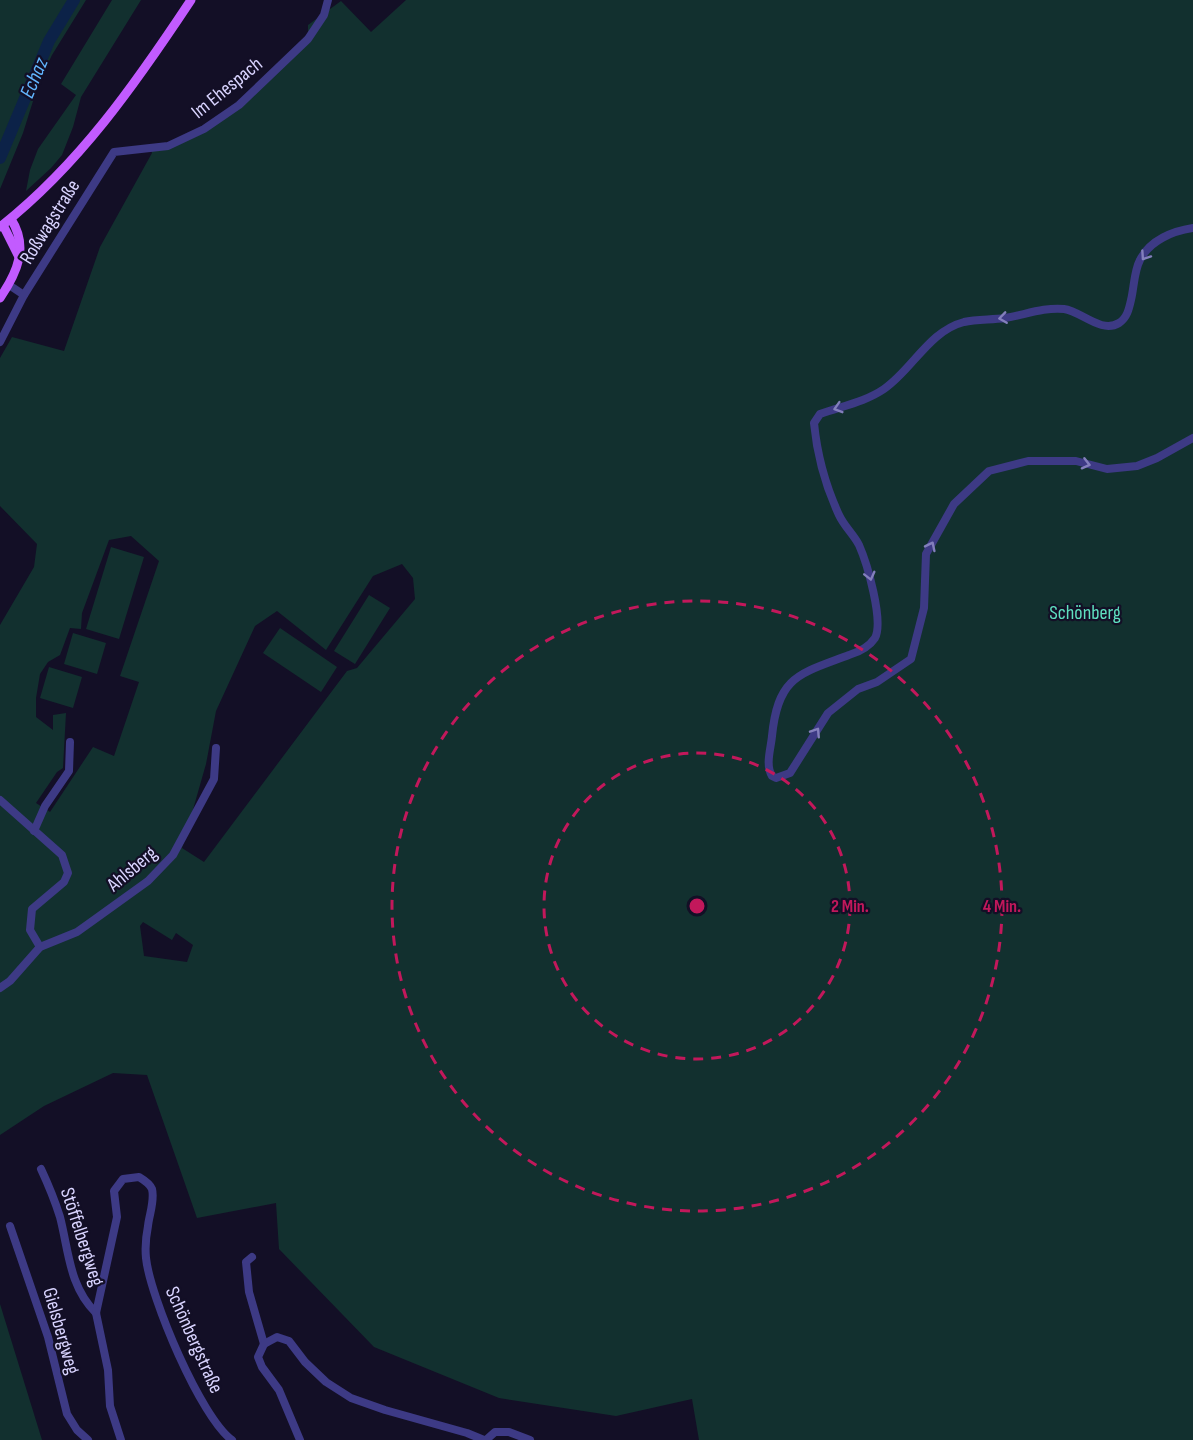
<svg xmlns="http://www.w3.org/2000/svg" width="1193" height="1440" viewBox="0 0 1193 1440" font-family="'Sofia Sans Condensed',sans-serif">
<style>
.green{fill:#12302f;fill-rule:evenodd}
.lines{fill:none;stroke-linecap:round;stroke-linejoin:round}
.river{stroke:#0c2248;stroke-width:12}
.minor{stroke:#3d3a85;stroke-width:8}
.major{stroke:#c25bff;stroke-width:9}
.oneway{stroke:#837fbc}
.ring{fill:none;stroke:#c2185b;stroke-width:3;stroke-dasharray:10 8}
.labels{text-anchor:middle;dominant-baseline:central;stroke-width:4.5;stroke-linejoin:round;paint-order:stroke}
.street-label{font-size:20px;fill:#d9d4ff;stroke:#130f26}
.park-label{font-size:20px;fill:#5fe0c0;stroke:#130f26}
.water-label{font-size:21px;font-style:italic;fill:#62b6ff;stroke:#130f26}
.centre{fill:#c2185b;stroke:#130f26;stroke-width:3}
.ring-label{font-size:18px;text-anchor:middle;font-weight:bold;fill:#c2185b;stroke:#130f26;stroke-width:4.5;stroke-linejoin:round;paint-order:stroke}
</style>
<rect width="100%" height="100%" fill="#130f26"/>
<!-- green -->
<g class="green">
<path d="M0 0H86L52 55 39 82 23 133 0 189Z"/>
<path d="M112 0H141L81 97 73 127 62 155 51 168 26 191 30 170 38 149 76 95 61 84Z"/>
<path d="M406 0H1193V1440H699L692 1399 616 1416 499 1398 374 1347 279 1249 276 1203 197 1218 147 1075 113 1073 44 1106 0 1135V625L34 567 37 544 0 506V358L12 337 64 351 100 247 152 153 151 148 168 146 239 105 308 39V25L341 1 371 32ZM131 536 159 561 120 676 139 682 114 756 93 747 50 812 36 803 57 772 63 768 66 713 53 715V730L36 717V698L40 674 48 662 60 655 70 628 81 629 82 613 109 540ZM402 564 413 578 415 599 357 668 347 671 204 862 182 848 206 764 216 711 255 626 277 611 326 650 373 576ZM143 922 172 940 176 933 193 945 187 962 144 956 140 926Z"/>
<path d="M111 547 144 557 119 639 86 629Z"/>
<path d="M369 595 390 608 355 664 334 651Z"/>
<path d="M280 628 337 667 321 692 263 653Z"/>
<path d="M73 633 106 643 97 674 64 664Z"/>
<path d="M49 667 82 677 73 708 40 698Z"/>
<path d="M0 1304 42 1440H0Z"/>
</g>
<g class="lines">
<!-- river -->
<path class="river" d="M0 158 49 41 74 0"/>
<!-- minor -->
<g class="minor">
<path d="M1193 228C1173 231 1150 240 1140 260 1134 271 1134 288 1131 300 1129 309 1127 318 1119 323 1101 334 1081 311 1064 309 1044 307 1024 315 1005 318 991 320 977 319 964 322 929 331 912 370 884 389 865 402 842 406 820 414L814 423C817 454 826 487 839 515 844 526 854 535 859 545 867 563 884 621 875 638 869 647 859 652 849 655 799 674 778 676 772 736 771 748 765 765 772 776L776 778 790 773 828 713 858 689 877 682 911 659 924 608 926 554 954 504 989 471 1028 461H1076L1107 469 1137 466 1157 458 1193 438"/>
<path d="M9 285 24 295"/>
<path d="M0 342 24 295 114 152 168 146 204 129 239 105 308 39 324 15 328 0"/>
<path d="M0 800 62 855 68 873 64 882 32 909 30 930 40 947"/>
<path d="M34 831 45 806 69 771 70 742"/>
<path d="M0 988 10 981 40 947 77 932 91 922 148 881 173 855 214 779 216 748"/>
<path d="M41 1169C48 1184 55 1201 60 1217 69 1252 69 1286 96 1313"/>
<path d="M10 1226 48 1337 67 1414 77 1430 88 1440"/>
<path d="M252 1257 246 1262 249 1292 264 1344"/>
<path d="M121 1440 110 1406 108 1370 96 1313 117 1217 114 1191 123 1179 139 1177C144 1180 150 1184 152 1189 155 1201 149 1215 148 1226 146 1236 145 1248 146 1258 150 1297 201 1418 232 1440"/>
<path d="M300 1440 279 1390 262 1367 258 1357 264 1344 277 1337 289 1341 305 1362 326 1382 351 1398 385 1410 467 1433 484 1440"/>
<path d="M486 1440 495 1432H509L530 1440"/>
</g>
<!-- major -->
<g class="major">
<path d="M3 225 19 257"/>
<path d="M0 227C79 165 136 83 191 0"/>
<path d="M0 298C17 273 29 247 11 219"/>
</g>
</g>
<!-- one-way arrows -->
<defs><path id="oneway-chevron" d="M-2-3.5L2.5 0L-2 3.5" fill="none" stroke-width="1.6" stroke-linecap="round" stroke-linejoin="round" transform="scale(1.5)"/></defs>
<g class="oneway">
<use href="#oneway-chevron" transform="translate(1145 256) rotate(124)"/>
<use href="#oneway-chevron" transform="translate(1003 318) rotate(172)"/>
<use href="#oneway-chevron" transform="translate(838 408) rotate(163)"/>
<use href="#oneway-chevron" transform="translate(1086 464) rotate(14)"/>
<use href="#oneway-chevron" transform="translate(931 546) rotate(-64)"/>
<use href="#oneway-chevron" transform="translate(870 576) rotate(76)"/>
<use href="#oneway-chevron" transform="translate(816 732) rotate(-57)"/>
</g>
<!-- distance rings -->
<g class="ring">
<circle cx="697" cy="906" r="153"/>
<circle cx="697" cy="906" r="305"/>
</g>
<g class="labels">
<!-- street labels -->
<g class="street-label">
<text transform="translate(227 88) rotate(-39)">Im Ehespach</text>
<text transform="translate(50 222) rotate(-58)">Roßwagstraße</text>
<text transform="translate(132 869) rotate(-40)">Ahlsberg</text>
<text transform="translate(82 1237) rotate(72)">Stöffelbergweg</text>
<text transform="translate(61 1331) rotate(74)">Gielsbergweg</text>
<text transform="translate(194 1340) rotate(66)">Schönbergstraße</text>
</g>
<!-- park labels -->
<g class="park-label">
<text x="1085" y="613">Schönberg</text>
</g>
<!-- water labels -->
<g class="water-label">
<text transform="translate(34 78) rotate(-67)">Echaz</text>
</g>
</g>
<circle cx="697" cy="906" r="9" class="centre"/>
<g class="ring-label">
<text x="850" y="912">2 Min.</text>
<text x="1002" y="912">4 Min.</text>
</g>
</svg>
